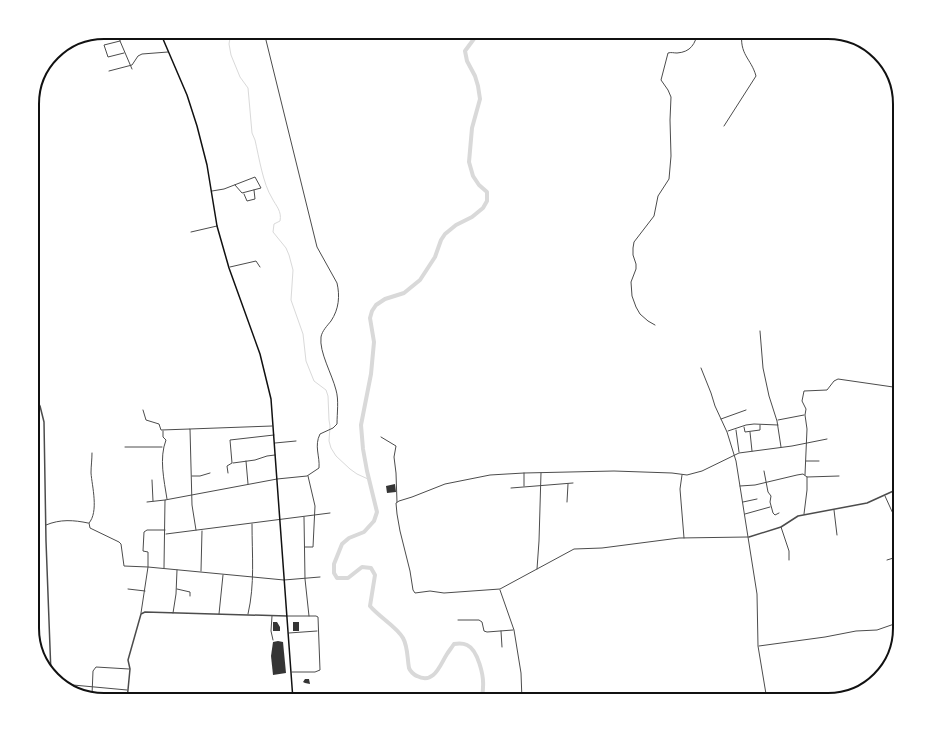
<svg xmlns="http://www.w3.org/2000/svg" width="932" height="732" viewBox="0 0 932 732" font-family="Mulish,sans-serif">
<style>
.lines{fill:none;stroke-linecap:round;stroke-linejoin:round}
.stream{stroke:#d9d9d9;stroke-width:1}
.river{stroke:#d9d9d9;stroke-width:4}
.building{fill:#353535}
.minor{stroke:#4c4c4c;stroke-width:1}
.tertiary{stroke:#4c4c4c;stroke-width:1.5}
.primary{stroke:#111;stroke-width:1.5}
.rim{fill:none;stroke:#111;stroke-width:2}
</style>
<rect width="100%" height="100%" fill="#fff"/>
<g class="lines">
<!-- stream -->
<path class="stream" d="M231 32 229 44 231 55 240 77 248 88 252 133 255 140C259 157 263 184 272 198 276 206 282 211 280 221L274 224 273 232 286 248 289 255 293 270 291 300 303 334 306 361 314 381 326 390 328 396 329 420 330 426 329 441 331 448 336 456 350 469 357 474 368 479"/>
<!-- river -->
<path class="river" d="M479 32 465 51 467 61 475 76 478 86 480 99 472 128 469 162 473 176 479 185 487 192V201L483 208 472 217 456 225 445 234 441 240 435 257 420 280 404 293 385 299 376 305 372 311 370 318 374 342 371 374 361 425 363 449 367 471 377 512 374 521 364 532 349 538 342 544 334 564V573L337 578H348L362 567 371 568 375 575 370 606C379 617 397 627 403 638 408 647 407 657 409 668 410 671 414 675 417 676 434 685 440 665 447 654 449 651 452 647 454 644 459 643 463 643 467 645 478 650 484 676 483 687 483 692 482 696 482 700"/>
</g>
<!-- building -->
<g class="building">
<path d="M395 484 396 492 387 493 386 486Z"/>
<path d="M273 622H277L280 627V631H273Z"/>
<rect x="293" y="622" width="6" height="9"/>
<path d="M278 641 283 642 286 673 273 675 271 656 273 642Z"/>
<path d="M305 679H309L310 684 305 683 303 682Z"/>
</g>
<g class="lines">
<!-- minor -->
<g class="minor">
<path d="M119 32 120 41 132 69"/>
<path d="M120 41 104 45 108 57 124 53"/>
<path d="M109 71 132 65 138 56 142 54 168 52"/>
<path d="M724 126 756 76C751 58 739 55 742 32"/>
<path d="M212 191 224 189 255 177 261 188 242 193 235 185"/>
<path d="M244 194 247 201 255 199 254 190"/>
<path d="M191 232 217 226"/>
<path d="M230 267 256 261 260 267"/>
<path d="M655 325 648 321 640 314 636 307 632 296 631 282 636 269V264L633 255V248L634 242 654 216 658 196 669 179 671 156 670 120 671 97 668 90 661 80 668 53C671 52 674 53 677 53 691 52 695 44 698 32"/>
<path d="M760 331 763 368 769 396 777 421 781 447"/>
<path d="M701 368 711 393 715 406 727 432 736 461 757 594 758 646 767 700"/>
<path d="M143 410 146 420 159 424 161 430 190 429 192 505 196 530"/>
<path d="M721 419 746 410"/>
<path d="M778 420 804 415"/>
<path d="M744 427 745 432 760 430V425"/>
<path d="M190 429 272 426"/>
<path d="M736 430 739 452"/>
<path d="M163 431V437L166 440C159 458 164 480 167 499"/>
<path d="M728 431 746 425 754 424 778 425"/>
<path d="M750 432 752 451"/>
<path d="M381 437 396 446 394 457 396 473 397 502"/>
<path d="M275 443 296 441"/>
<path d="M125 447H162"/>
<path d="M246 461 248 484"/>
<path d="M806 461H819"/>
<path d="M233 463 255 460 267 456 275 455"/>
<path d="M764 471 768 492 771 496 770 502 773 513 775 515 779 513"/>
<path d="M228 473 227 466 232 463 230 440 274 435"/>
<path d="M524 473V486"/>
<path d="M682 475 680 489 684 538"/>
<path d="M805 475 807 429 805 415 806 409 802 401 804 391 827 390 834 381 838 379 900 388"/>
<path d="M192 476H200L210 473"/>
<path d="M152 480 153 501"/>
<path d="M740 486 755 485 797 475 803 474 807 477 839 476"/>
<path d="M511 488 573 483"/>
<path d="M885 496 900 529"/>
<path d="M147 502 165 500"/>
<path d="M567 502 568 484"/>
<path d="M743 502 757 499"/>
<path d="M834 510 837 535"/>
<path d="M745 514 770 507"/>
<path d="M804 514 807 490V477"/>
<path d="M304 517 305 579 309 616"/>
<path d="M89 523 90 528 119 542 121 544 124 566 148 567V552L143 551 144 532 147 530H165"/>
<path d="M89 523C99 512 92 486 91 473 91 466 92 460 92 453"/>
<path d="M46 525C60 519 74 520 88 523"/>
<path d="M781 527 789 551V560"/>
<path d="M166 534 330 513"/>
<path d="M748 537 679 538 602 548 574 549 500 589 444 593 430 591 415 593 413 590 410 571 400 531 397 514 396 503 399 501 412 497 445 484 490 475 524 473 614 471 672 473 687 475 702 471 739 453 792 446 827 439"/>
<path d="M305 547H313L315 506 308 476"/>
<path d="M887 560 900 556"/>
<path d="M164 568 165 500 277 479 307 476 319 468C320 456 314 446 320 434L333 428 337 424C337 413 339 400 336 390 332 374 319 352 321 337 322 331 327 326 331 321 339 309 340 296 337 283L317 247 264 32"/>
<path d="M537 569 539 541 541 473"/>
<path d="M201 571 202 531"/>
<path d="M128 589 145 591"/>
<path d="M177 589 190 592V596"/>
<path d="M500 590 514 630 521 673 522 700"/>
<path d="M141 613 148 567 284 580 320 577"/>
<path d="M173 613 176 594 177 570"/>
<path d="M219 614 223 575"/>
<path d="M248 614C255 584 252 555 252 524"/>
<path d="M272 616 271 631 273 640"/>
<path d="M288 616H316L318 617 320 670 315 672H292"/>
<path d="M458 620H479L482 622 484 631 487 632 513 630"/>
<path d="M501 631 502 647"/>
<path d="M289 633 317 631"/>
<path d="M759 646 825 637 856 631 877 630 900 622"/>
<path d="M44 666 50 665"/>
<path d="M58 683 73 685 127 690"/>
<path d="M92 695 93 671 96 667 129 669"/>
<path d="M751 700 766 698"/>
</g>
<!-- tertiary -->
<g class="tertiary">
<path d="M32 391 40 406 44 422 46 541 51 674"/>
<path d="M749 537 781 527 798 516 867 503 900 488"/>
<path d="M127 700 130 669 128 660 141 614 145 612 287 616"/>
</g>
<!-- primary -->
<path class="primary" d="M160 32 187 95 197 126 207 165 217 226 229 268 260 354 271 399 293 700"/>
</g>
<!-- crop -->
<path d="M0 0H932V732H0ZM104 39H828A65 65 0 0 1 893 104V628A65 65 0 0 1 828 693H104A65 65 0 0 1 39 628V104A65 65 0 0 1 104 39Z" fill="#fff" fill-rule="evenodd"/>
<path class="rim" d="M104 39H828A65 65 0 0 1 893 104V628A65 65 0 0 1 828 693H104A65 65 0 0 1 39 628V104A65 65 0 0 1 104 39Z"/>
</svg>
